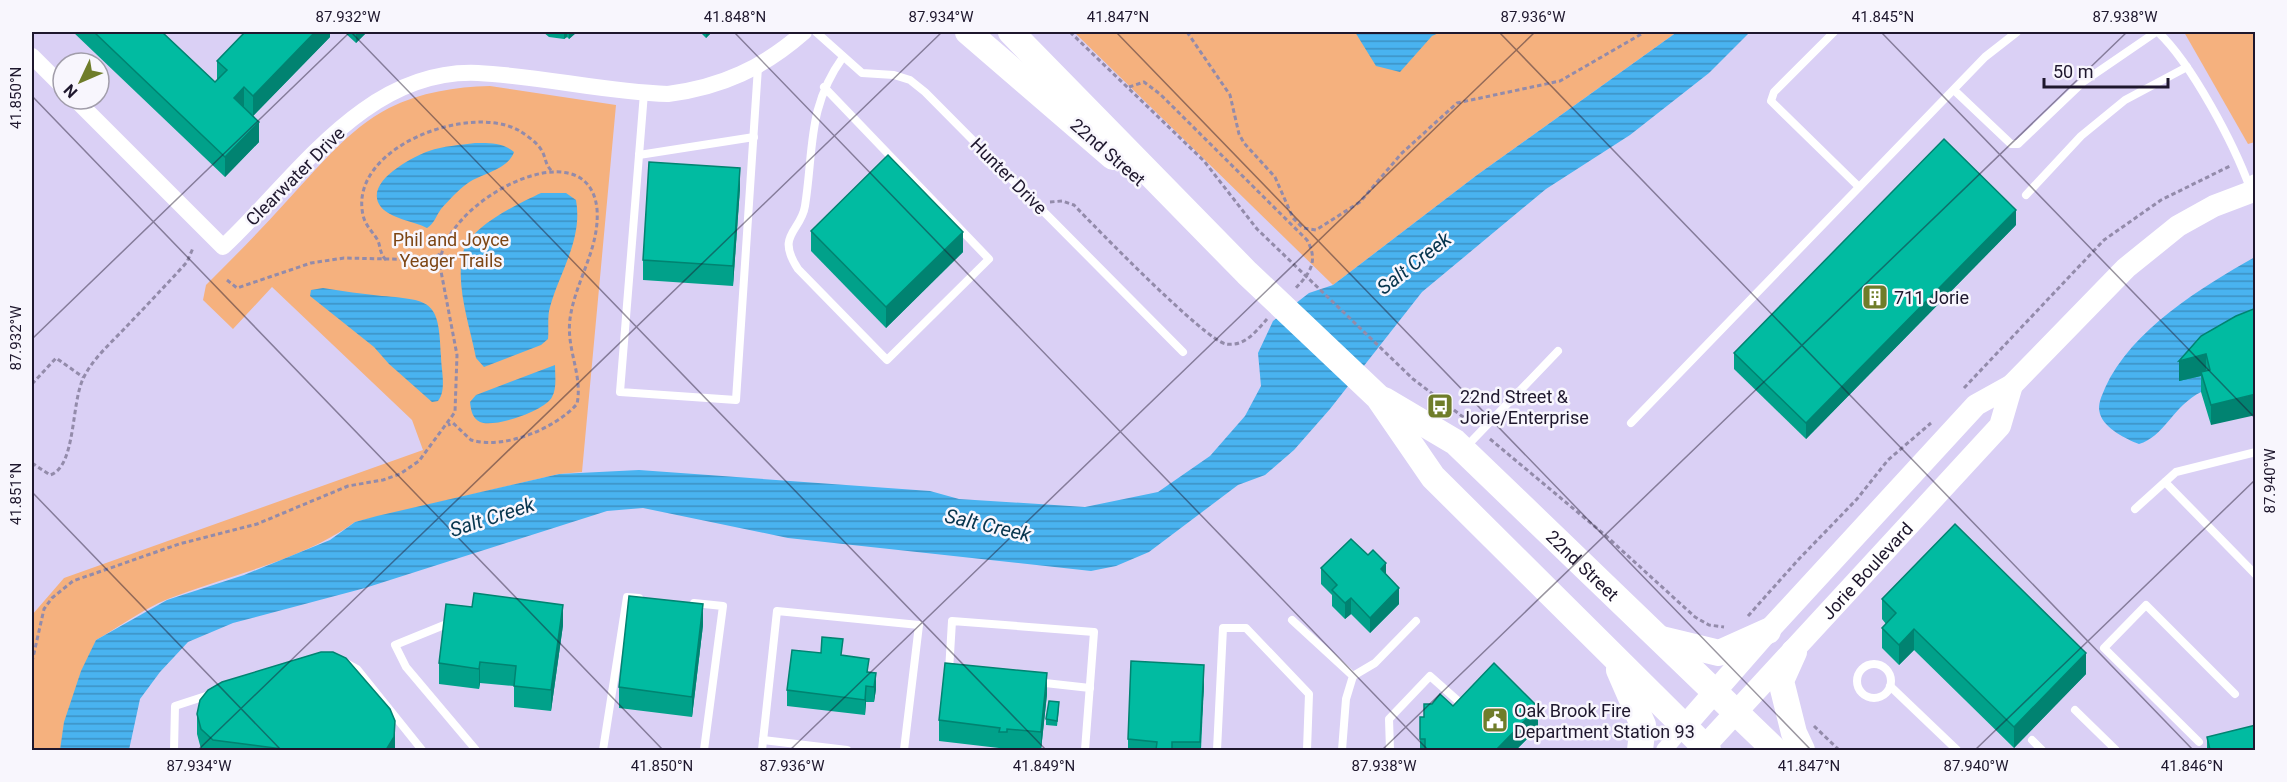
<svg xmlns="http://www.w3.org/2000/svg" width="2287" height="782" viewBox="0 0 2287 782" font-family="Roboto,sans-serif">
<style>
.green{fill:#f5b17e}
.water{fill:url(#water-rules)}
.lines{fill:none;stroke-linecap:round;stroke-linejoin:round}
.path{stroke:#938baa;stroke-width:3;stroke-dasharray:4.5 3;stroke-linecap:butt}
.service{stroke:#fff;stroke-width:8}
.minor{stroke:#fff;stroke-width:16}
.secondary{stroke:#fff;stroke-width:22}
.primary{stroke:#fff;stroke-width:26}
.wall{fill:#01a18a}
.shaded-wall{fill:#018371}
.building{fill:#01bba1;stroke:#018371;stroke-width:1.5}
.ticks{fill:none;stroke:#1e172d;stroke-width:1.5;stroke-opacity:0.45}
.labels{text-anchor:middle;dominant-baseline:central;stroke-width:5;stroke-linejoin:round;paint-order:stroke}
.street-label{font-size:18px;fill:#1e172d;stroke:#f8f6fd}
.park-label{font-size:18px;fill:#7d4615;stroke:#f8f6fd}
.poi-label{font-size:18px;fill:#1e172d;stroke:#f8f6fd;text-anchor:start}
.water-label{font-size:20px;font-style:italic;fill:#07354e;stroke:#f8f6fd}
.neatline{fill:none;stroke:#1e172d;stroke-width:2}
.ticks-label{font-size:15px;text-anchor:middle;fill:#1e172d}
</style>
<defs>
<pattern id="water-rules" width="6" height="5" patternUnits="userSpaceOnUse" patternTransform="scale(1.5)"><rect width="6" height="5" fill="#49b3f0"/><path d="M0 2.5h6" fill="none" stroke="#3c91c3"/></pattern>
</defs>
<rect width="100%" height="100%" fill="#dad0f5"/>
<!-- green -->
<g class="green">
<path d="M1074 32H1677L1477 175 1333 285Z"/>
<path d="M2184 32H2255V142L2248 144Z"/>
<path d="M490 86 616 105 582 472 559 474 355 522C299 562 231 574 168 599 143 609 119 627 96 640L61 750H32V615L64 578 423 450 412 420 272 287 233 329 203 300 206 285C233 258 260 231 285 203 316 170 348 129 389 108 421 92 455 87 490 86Z"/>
</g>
<!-- water -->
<g class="water">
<path d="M1355 32H1441L1432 36 1400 72 1376 66Z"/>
<path d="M1677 32H1750L1709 73 1630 135 1546 189 1422 292 1330 409 1294 450 1265 475 1238 485 1149 552 1116 566 1091 571 788 538 643 508 607 511 365 588 233 623 188 642 160 672 140 699 129 750H60L64 722 81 671 96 640 167 600 244 575 330 540 355 522 377 516 559 474 639 470 930 491 959 499 1085 507 1158 492 1210 456 1245 416 1261 386 1258 353 1273 321 1309 293 1333 285 1477 175Z"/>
<path d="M475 143C489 143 502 142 514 152 508 170 482 173 468 183 458 190 449 200 441 209 436 216 434 224 427 228 414 221 391 219 381 207 362 183 412 157 429 151 443 146 460 145 475 143Z"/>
<path d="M541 193H566L576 200C583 239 560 271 550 307 547 317 549 329 548 339L541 345 484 367 476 358C470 326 455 285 463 253 470 226 518 204 541 193Z"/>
<path d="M2255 257V329L2180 380 2206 375 2201 392C2173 406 2164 437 2139 444 2126 439 2105 429 2100 414 2097 404 2102 396 2105 388 2131 330 2202 287 2255 257Z"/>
<path d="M323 288C342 291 363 294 382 296 433 300 439 302 441 356 441 370 447 390 438 401L432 402 389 364 374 347 310 296 311 290Z"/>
<path d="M555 365C555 376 557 388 552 397 545 411 494 428 480 422 472 418 471 410 470 402L476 395Z"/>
</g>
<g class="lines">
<!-- path -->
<g class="path">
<path d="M1070 32 1204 161 1257 229 1413 379 1471 423"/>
<path d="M1187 32 1230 95 1239 134 1244 143 1275 177 1293 218 1303 228 1316 230 1360 202 1401 154 1457 103 1560 81 1645 32"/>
<path d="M1129 87 1144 82 1160 94 1307 240C1319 262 1310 273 1294 290"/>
<path d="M1050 202 1062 201 1074 205C1095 227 1206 341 1226 344 1245 347 1256 331 1267 319"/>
<path d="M386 260C379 253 381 246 377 239 372 231 365 225 363 215 348 148 468 103 518 130 526 135 537 142 542 151 546 158 545 165 552 171"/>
<path d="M227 280 237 288 311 263 344 258 431 260 440 254"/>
<path d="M32 384 56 358 83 377"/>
<path d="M1964 388 2104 240 2161 200 2230 166"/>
<path d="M1490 439 1605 535 1695 617 1709 625 1724 627"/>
<path d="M32 463 50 475C76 467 71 404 83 379 92 359 112 342 127 326 147 305 167 284 187 262L193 248"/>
<path d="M1748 616 1798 560 1857 499 1888 460 1931 423"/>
<path d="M32 662 44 609 52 598 73 581 179 544 257 524 348 486 383 480 400 474 419 461 455 412 457 355 440 266C439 203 588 124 597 209 600 249 575 281 570 319 566 349 583 375 577 404 555 429 503 450 471 440L453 423 448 425"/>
<path d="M1814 726 1839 750"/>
</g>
<!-- service -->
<g class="service">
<path d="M816 32 862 73 894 75 910 80 925 92 1183 352"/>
<path d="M1834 32 1774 92 1771 101 1859 187"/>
<path d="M2158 32C2192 64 2234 144 2250 188"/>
<path d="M824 87 989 259 887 360 798 269C775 234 801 232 805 206 814 149 807 107 843 57"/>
<path d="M1954 90 2011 144H2018L2083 82 2156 32"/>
<path d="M644 93 620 392 736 400 758 67"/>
<path d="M639 155 754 137"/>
<path d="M2026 195 2081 136 2125 100 2187 67"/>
<path d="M1631 423 1985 57 2017 32"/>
<path d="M1465 448 1558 351"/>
<path d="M2165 482 2256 575"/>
<path d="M2135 509 2176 472 2256 452"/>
<path d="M694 603 723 606 704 750"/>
<path d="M1292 620 1353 676 1346 699 1342 750"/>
<path d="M454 621 395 645 406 667 476 750"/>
<path d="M346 663 357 669 422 750"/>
<circle cx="1874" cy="681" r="17"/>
<path d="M952 671H949L952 621 1094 632 1085 750"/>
<path d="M1353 676 1375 663 1416 621"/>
<path d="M1036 682 1090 688"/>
<path d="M1890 686 1957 750"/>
<path d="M2075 710 2116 750"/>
<path d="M763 740 847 750"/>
<path d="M2032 740 2042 750"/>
<path d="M2199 742 2104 648 2146 605 2235 694"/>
<path d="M174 750 175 706 212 694"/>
<path d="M603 750 627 597 639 598"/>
<path d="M762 750 777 611 919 625 904 750"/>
<path d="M1217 750 1223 628H1246L1309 694 1307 750"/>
<path d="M1390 750 1389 719 1430 676 1465 707"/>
</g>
<!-- minor -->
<g class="minor">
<path d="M32 56 63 87"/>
<path d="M75 99 223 247C296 179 365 68 478 73 541 76 604 92 668 94 722 87 763 68 804 32"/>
<path d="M1664 750 1684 727"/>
</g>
<!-- secondary -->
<g class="secondary">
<path d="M1684 727 1768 631 1976 405 2012 385 2126 268 2178 226 2214 206 2251 192 2256 185"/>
<path id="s1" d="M1704 747 2000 426 2012 385"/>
</g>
<!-- primary -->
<g class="primary">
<path d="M968 32 1113 157"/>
<path d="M1011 32 1247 273 1378 397 1433 477 1708 750"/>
<path id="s2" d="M1384 400 1455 442 1775 750"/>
<path d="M1661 639 1719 653 1768 631"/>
<path d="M1794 652 1781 681 1794 733 1802 750"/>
<path d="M1619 670 1643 725 1640 750"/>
</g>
</g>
<!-- wall -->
<g class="wall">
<path d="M73 32H162L215 82 217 80V61L330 32V37L253 116 259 142 225 177Z"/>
<path d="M344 32H367L356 43Z"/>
<path d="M543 32H577L569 39 567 37 564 39 549 37Z"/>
<path d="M700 32H712L706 38Z"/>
<path d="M740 188 733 286 643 280V260Z"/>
<path d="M2016 225 1806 439 1734 369V353Z"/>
<path d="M811 231 963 252 886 328 811 251Z"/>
<path d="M2236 316 2211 425 2201 392V376L2179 381Z"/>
<path d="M1321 568 1386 574 1399 604 1370 633 1351 614 1345 619 1332 606V595L1321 584Z"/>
<path d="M1882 599 2086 674 2014 748 1914 650 1899 665 1882 648V628L1886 624 1882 619Z"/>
<path d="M563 625 551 711 514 707V686L480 683 479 689 439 684V663Z"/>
<path d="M703 625 692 717 619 708V687Z"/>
<path d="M843 655 869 672 876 689 874 702H866L865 715 787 706V690Z"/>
<path d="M1204 685 1201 750H1128V739Z"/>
<path d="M1047 694 1041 750H1021L1007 749V750H999V748L939 741V720Z"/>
<path d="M1453 706 1538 728 1516 750H1420V717H1424Z"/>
<path d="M1059 708 1057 726 1046 725V719Z"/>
<path d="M197 714 395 741V750H203L201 749 197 734Z"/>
<path d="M2207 737 2256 750H2207Z"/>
</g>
<!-- shaded-wall -->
<g class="shaded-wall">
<path d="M315 32H330V37L253 116V96Z"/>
<path d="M356 32H367L356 43Z"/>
<path d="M564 32H567V37L564 39Z"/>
<path d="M569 32H577L569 39Z"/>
<path d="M706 32H712L706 38Z"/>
<path d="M244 87V108L234 98Z"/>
<path d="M259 122V142L225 177V157Z"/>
<path d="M740 168V188L733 286V266Z"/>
<path d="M2016 210V225L1806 439V423Z"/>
<path d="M963 232V252L886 328V307Z"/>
<path d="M2206 354V375L2201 372V376L2179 381V361Z"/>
<path d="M2256 394V415L2211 425V405Z"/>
<path d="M1386 563V579L1381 569Z"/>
<path d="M1399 588V604L1370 633V618Z"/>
<path d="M1351 598V614L1345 619V603Z"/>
<path d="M703 604V625L692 717V697Z"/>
<path d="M563 605V625L551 711V690Z"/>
<path d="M1914 629V650L1899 665V645Z"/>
<path d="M2086 653V674L2014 748V727Z"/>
<path d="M480 662V683L479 689V669Z"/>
<path d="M1204 665V685L1200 750V742Z"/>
<path d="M876 673V689L874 702V687Z"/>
<path d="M1047 673V694L1041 750V732Z"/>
<path d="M866 686V702L865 715V700Z"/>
<path d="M1538 707V728L1516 750H1496Z"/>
<path d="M395 721V750H386Z"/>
</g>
<!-- building -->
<g class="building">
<path d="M94 32H162L215 82 227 70 217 61 245 32H315L253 96 244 87 234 98 259 122 225 157Z"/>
<path d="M1944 139 2016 210 1806 423 1734 353Z"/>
<path d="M888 155 963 232 886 307 811 231Z"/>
<path d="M649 162 740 168 733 266 643 260Z"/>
<path d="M2256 308V394L2211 405 2201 372 2210 370 2206 354 2179 361 2201 336 2236 316Z"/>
<path d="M1955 524 2086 653 2014 727 1914 629 1899 645 1882 628 1896 613 1882 599Z"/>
<path d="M1351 539 1368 555 1373 550 1386 563 1381 569 1399 588 1370 618 1351 598 1345 603 1332 590 1337 585 1321 568Z"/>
<path d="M474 593 563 605 551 690 514 686 516 666 480 662 479 669 439 663 446 604 472 607Z"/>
<path d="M629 596 703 604 692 697 619 687Z"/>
<path d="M822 637 843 639 841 655 869 659 867 672 876 673 874 687 866 686 865 700 787 690 792 650 821 653Z"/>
<path d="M321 652H333L346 658 390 709 395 721 394 737 386 750H290L213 740 201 729 197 714 200 700 208 690 222 682Z"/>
<path d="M1131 661 1204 665 1200 742H1172V750H1156L1157 742 1128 739Z"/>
<path d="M945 663 1047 673 1041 732 1007 729V732H999L1000 728 939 720Z"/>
<path d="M1494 663 1538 707 1496 750H1425V739H1420V717H1424V704H1432L1440 694 1453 706Z"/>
<path d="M1049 701 1059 702 1057 721 1046 719Z"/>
<path d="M2256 725V750H2210L2207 737Z"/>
</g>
<!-- ticks -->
<path class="ticks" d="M351 32 1046 750M734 32 1428 750M1116 32 1811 750M1499 32 2193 750M1881 32 2256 419M32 96 663 750M32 339 350 32M32 492 281 750M198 750 942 32M790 750 1535 32M1382 750 2127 32M1975 750 2256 479"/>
<!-- icons -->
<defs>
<symbol id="building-square" viewBox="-11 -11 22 22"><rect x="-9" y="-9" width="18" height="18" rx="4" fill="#6f7d2a" stroke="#f8f6fd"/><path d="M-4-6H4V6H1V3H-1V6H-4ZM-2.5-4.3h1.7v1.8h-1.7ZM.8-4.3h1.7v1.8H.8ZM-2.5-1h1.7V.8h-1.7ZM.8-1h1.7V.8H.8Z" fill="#fff"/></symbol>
<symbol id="bus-square" viewBox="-11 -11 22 22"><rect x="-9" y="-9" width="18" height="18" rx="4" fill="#6f7d2a" stroke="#f8f6fd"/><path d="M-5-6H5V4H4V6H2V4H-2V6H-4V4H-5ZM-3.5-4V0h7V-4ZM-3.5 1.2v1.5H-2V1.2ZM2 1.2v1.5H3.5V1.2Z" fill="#fff"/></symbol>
<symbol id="civic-square" viewBox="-11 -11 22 22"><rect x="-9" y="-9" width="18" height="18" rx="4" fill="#6f7d2a" stroke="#f8f6fd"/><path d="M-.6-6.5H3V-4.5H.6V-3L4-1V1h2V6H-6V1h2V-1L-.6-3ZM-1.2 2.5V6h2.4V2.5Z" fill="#fff"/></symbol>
</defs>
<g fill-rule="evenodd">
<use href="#building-square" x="1860" y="282" width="30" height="30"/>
<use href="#bus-square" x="1425" y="391" width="30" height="30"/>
<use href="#civic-square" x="1480" y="705" width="30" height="30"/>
</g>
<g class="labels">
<!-- street labels -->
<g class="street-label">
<text transform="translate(1108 152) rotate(41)">22nd Street</text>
<text transform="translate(295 176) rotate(-45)">Clearwater Drive</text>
<text transform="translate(1009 176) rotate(45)">Hunter Drive</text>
<text stroke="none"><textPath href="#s2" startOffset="260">22nd Street</textPath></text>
<text stroke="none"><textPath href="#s1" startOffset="240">Jorie Boulevard</textPath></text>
</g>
<!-- park labels -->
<g class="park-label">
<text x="451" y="239">Phil and Joyce<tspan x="451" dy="21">Yeager Trails</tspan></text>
</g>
<!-- poi labels -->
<g class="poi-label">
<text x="1894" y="297">711 Jorie</text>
<text x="1460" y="396">22nd Street &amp;<tspan x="1460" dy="21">Jorie/Enterprise</tspan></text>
<text x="1514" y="710">Oak Brook Fire<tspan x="1514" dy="21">Department Station 93</tspan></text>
</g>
<!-- water labels -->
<g class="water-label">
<text transform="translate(1414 263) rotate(-38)">Salt Creek</text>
<text transform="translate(492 517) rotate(-18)">Salt Creek</text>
<text transform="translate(988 525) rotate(13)">Salt Creek</text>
</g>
</g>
<!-- border -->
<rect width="2287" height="782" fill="none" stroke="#f8f6fd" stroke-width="66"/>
<!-- north arrow -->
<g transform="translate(81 81) rotate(226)"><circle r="28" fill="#f8f6fd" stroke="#a19daa" stroke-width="1.5"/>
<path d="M0-4.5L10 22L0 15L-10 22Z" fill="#6f7d2a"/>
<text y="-9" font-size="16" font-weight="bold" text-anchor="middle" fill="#1e172d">N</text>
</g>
<!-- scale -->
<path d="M2044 78v9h124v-9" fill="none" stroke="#1e172d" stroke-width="3"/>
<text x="2053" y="78" font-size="18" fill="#1e172d" stroke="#f8f6fd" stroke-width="4.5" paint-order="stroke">50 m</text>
<rect x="33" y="33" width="2221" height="716" class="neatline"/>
<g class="ticks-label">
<text x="348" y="22">87.932°W</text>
<text x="735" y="22">41.848°N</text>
<text x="941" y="22">87.934°W</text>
<text x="1118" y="22">41.847°N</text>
<text x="1533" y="22">87.936°W</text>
<text x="1883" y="22">41.845°N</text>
<text x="2125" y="22">87.938°W</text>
<text transform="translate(16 98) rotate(-90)" y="5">41.850°N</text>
<text transform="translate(16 338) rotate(-90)" y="5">87.932°W</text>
<text transform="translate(2270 481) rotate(-90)" y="5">87.940°W</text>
<text transform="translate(16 494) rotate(-90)" y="5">41.851°N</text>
<text x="199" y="771">87.934°W</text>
<text x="662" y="771">41.850°N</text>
<text x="792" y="771">87.936°W</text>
<text x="1044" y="771">41.849°N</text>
<text x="1384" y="771">87.938°W</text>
<text x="1809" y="771">41.847°N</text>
<text x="1976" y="771">87.940°W</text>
<text x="2192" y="771">41.846°N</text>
</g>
</svg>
